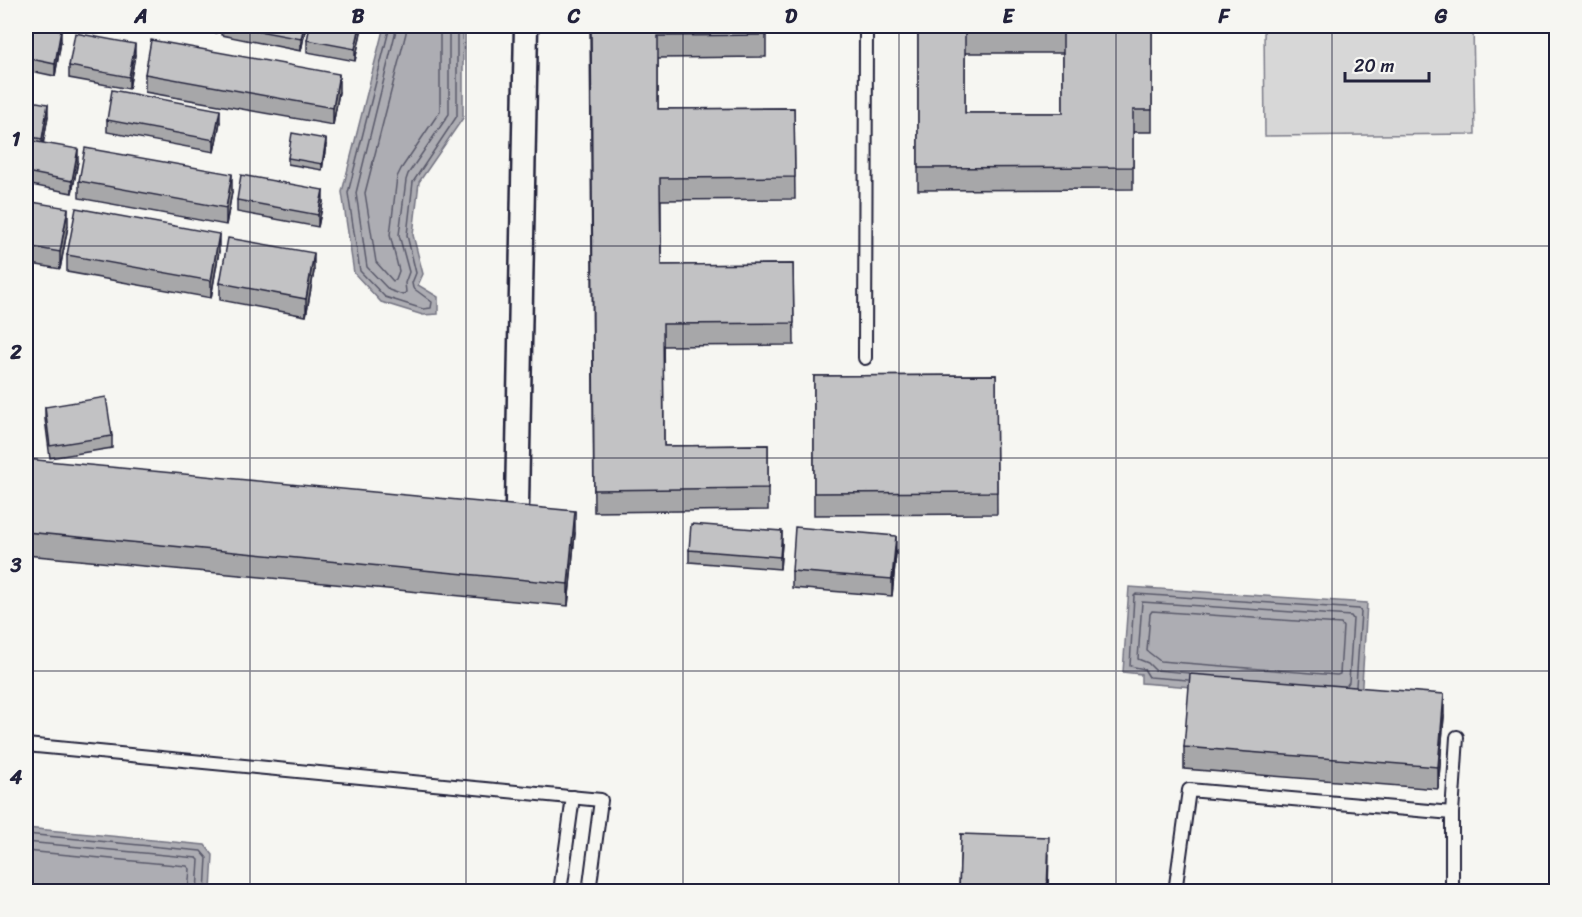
<svg xmlns="http://www.w3.org/2000/svg" width="1582" height="917" viewBox="0 0 1582 917" font-family="Sriracha,sans-serif">
<style>
.green{fill:#d7d7d7;stroke:#7c7c89;stroke-width:1.5}
.water{fill:#adadb3;stroke:#757583;stroke-width:1.5}
.lines{fill:none;stroke-linecap:round;stroke-linejoin:round}
.shore{stroke:#5a5a6b;stroke-width:1.5}
.service-casing{stroke:#22223b;stroke-width:16}
.minor-casing{stroke:#22223b;stroke-width:27}
.service{stroke:#f6f6f2;stroke-width:12}
.minor{stroke:#f6f6f2;stroke-width:22}
.wall{fill:#a7a7a9;stroke:#22223b;stroke-width:1.5;fill-rule:evenodd}
.shaded-wall{fill:#888889;stroke:#22223b;stroke-width:1.5}
.building{fill:#c2c2c4;stroke:#22223b;stroke-width:1.5;fill-rule:evenodd}
.grid{fill:none;stroke:#22223b;stroke-width:1.5;stroke-opacity:0.55}
.neatline{fill:none;stroke:#22223b;stroke-width:2}
.grid-label{font-size:20px;text-anchor:middle;font-weight:bold;fill:#22223b}
</style>
<rect width="100%" height="100%" fill="#f6f6f2"/>
<filter id="ink" filterUnits="userSpaceOnUse"><feTurbulence type="fractalNoise" baseFrequency=".0167" numOctaves="2"/><feDisplacementMap in="SourceGraphic" scale="12" xChannelSelector="R" yChannelSelector="G"/><feConvolveMatrix kernelMatrix="1 2 1 2 8 2 1 2 1" color-interpolation-filters="sRGB"/></filter>
<g filter="url(#ink)">
<!-- green -->
<path class="green" d="M1264 26H1473L1475 134 1265 136Z"/>
<!-- water -->
<g class="water">
<path d="M384 26H463V118L419 182 413 235 423 274 418 285 438 297V314L423 315 381 302 354 273 342 192Z"/>
<path d="M1129 587 1367 603 1361 700 1141 683V674L1123 672Z"/>
<path d="M26 828 205 845 213 855 211 891H26Z"/>
</g>
<g class="lines">
<!-- shore -->
<g class="shore">
<path d="M390 26 348 193 360 271 385 297 423 309 431 308 432 302 413 288 412 283 416 273 407 235 413 182 457 116V26"/>
<path d="M397 26 356 193 367 267 389 290 403 295 406 292 405 283 409 272 399 235 406 180 408 174 449 114V26"/>
<path d="M406 26V33L365 193 376 262 393 281 396 279 399 271 390 235 397 177 401 169 440 111V26"/>
<path d="M1152 611 1341 624 1343 627 1340 674 1337 675 1160 661 1147 651 1150 614Z"/>
<path d="M1190 673 1155 670 1148 663 1138 659 1142 602 1351 616 1353 619 1349 682 1347 685"/>
<path d="M1188 680 1149 677 1144 669 1130 666 1134 596 1136 594 1359 609 1361 612 1356 686"/>
<path d="M26 834 201 851 207 858 205 892"/>
<path d="M26 842 197 858 199 860 197 892"/>
<path d="M26 851 187 866 190 869 188 892"/>
</g>
<defs>
<g id="service">
<path d="M865 358 866 26"/>
<path d="M26 745 601 800 589 892"/>
<path d="M560 892 573 797"/>
<path d="M1175 892 1189 790 1452 813"/>
<path d="M1452 892V813L1457 737"/>
</g>
<path id="minor" d="M517 504 526 26"/>
</defs>
<!-- service casing -->
<use href="#service" class="service-casing"/>
<!-- minor casing -->
<use href="#minor" class="minor-casing"/>
<!-- service -->
<use href="#service" class="service"/>
<!-- minor -->
<use href="#minor" class="minor"/>
</g>
<!-- wall -->
<g class="wall">
<path d="M26 26 61 41 55 76 26 70Z"/>
<path d="M160 26H217L216 33Z"/>
<path d="M221 26H306L301 51 221 35Z"/>
<path d="M362 26 355 61 307 52V40Z"/>
<path d="M590 26H766V57L658 58V109L794 108 795 199 661 200V265L793 264 794 345 663 346 664 446 768 445V510L594 512Z"/>
<path d="M918 26H1152V132H1133V189L918 190ZM965 53H1063V113H965Z"/>
<path d="M135 55 129 89 69 78V66Z"/>
<path d="M145 74 339 92 333 125 145 92Z"/>
<path d="M26 100 48 116 43 143 78 161 72 193 26 184Z"/>
<path d="M107 120 220 122 214 152 107 132Z"/>
<path d="M326 145 322 170 288 164V158Z"/>
<path d="M79 181 232 192 226 225 79 198Z"/>
<path d="M237 200 323 202 318 227 237 212Z"/>
<path d="M26 201 68 226 60 269 26 263Z"/>
<path d="M219 251 211 298 67 272V255Z"/>
<path d="M314 271 306 316 220 300V283Z"/>
<path d="M996 375 997 514 814 515V376Z"/>
<path d="M45 407 112 436V448L50 458 45 419Z"/>
<path d="M26 459 575 533 568 606 26 555Z"/>
<path d="M782 543 780 569 689 562V550Z"/>
<path d="M896 553 892 596 792 588V571Z"/>
<path d="M1444 716 1438 789 1184 769V747Z"/>
<path d="M961 834 1049 854 1048 891H959Z"/>
</g>
<!-- shaded-wall -->
<g class="shaded-wall">
<path d="M304 26H306L301 51V39Z"/>
<path d="M360 26H362V28L355 61V49Z"/>
<path d="M61 30V41L55 76V64Z"/>
<path d="M135 44V55L129 89V77Z"/>
<path d="M339 74V92L333 125V108Z"/>
<path d="M48 104V116L42 151V139Z"/>
<path d="M220 110V122L214 152V140Z"/>
<path d="M326 139V145L322 170V164Z"/>
<path d="M78 149V161L72 193V181Z"/>
<path d="M232 174V192L226 225V208Z"/>
<path d="M323 190V202L318 227V215Z"/>
<path d="M68 208V226L60 269V252Z"/>
<path d="M219 234V251L211 298V281Z"/>
<path d="M314 253V271L306 316V299Z"/>
<path d="M575 511V533L568 606V584Z"/>
<path d="M782 531V543L780 569V557Z"/>
<path d="M896 536V553L892 596V579Z"/>
<path d="M1444 694V716L1438 789V767Z"/>
</g>
<!-- building -->
<g class="building">
<path d="M26 26H39L61 30 55 64 26 58Z"/>
<path d="M232 26H304L301 39Z"/>
<path d="M310 26H360L355 49 307 40Z"/>
<path d="M591 26H766V35L658 36V109L794 108 795 177 660 178 661 265 793 264 794 323 663 324 664 446 768 445V488L594 490Z"/>
<path d="M918 26H1152V110H1133V167L918 168ZM965 31H1063V113H965Z"/>
<path d="M75 33 135 44 129 77 69 66Z"/>
<path d="M151 40 339 74 333 108 145 74Z"/>
<path d="M112 90 220 110 214 140 107 120Z"/>
<path d="M26 100 48 104 42 139 26 136Z"/>
<path d="M292 133 326 139 322 164 288 158Z"/>
<path d="M26 140 78 149 72 181 26 172Z"/>
<path d="M85 148 232 174 226 208 79 181Z"/>
<path d="M241 175 323 190 318 215 237 200Z"/>
<path d="M26 201 68 208 60 252 26 246Z"/>
<path d="M76 208 219 234 211 281 67 255Z"/>
<path d="M228 238 314 253 306 299 220 283Z"/>
<path d="M996 375 997 492 814 493V376Z"/>
<path d="M106 397 112 436 50 446 45 407Z"/>
<path d="M26 459 575 511 568 584 26 532Z"/>
<path d="M691 524 782 531 780 557 689 550Z"/>
<path d="M795 527 896 536 892 579 792 571Z"/>
<path d="M1190 674 1444 694 1438 767 1184 747Z"/>
<path d="M961 834 1049 837 1047 891H1015L959 889Z"/>
</g>
</g>
<!-- grid -->
<path class="grid" d="M250 26V892M466 26V892M683 26V892M899 26V892M1116 26V892M1332 26V892M26 246H1556M26 458H1556M26 671H1556"/>
<!-- margin -->
<rect width="1582" height="917" fill="none" stroke="#f6f6f2" stroke-width="66"/>
<!-- scale -->
<path d="M1345 72v9h84v-9" fill="none" stroke="#22223b" stroke-width="3"/>
<text x="1354" y="72" font-size="18" fill="#22223b" stroke="#f6f6f2" stroke-width="4.5" paint-order="stroke">20 m</text>
<rect x="33" y="33" width="1516" height="851" class="neatline"/>
<g class="grid-label">
<text x="141" y="23">A</text>
<text x="358" y="23">B</text>
<text x="574" y="23">C</text>
<text x="791" y="23">D</text>
<text x="1008" y="23">E</text>
<text x="1224" y="23">F</text>
<text x="1441" y="23">G</text>
<text x="16" y="146">1</text>
<text x="16" y="359">2</text>
<text x="16" y="572">3</text>
<text x="16" y="784">4</text>
</g>
</svg>
